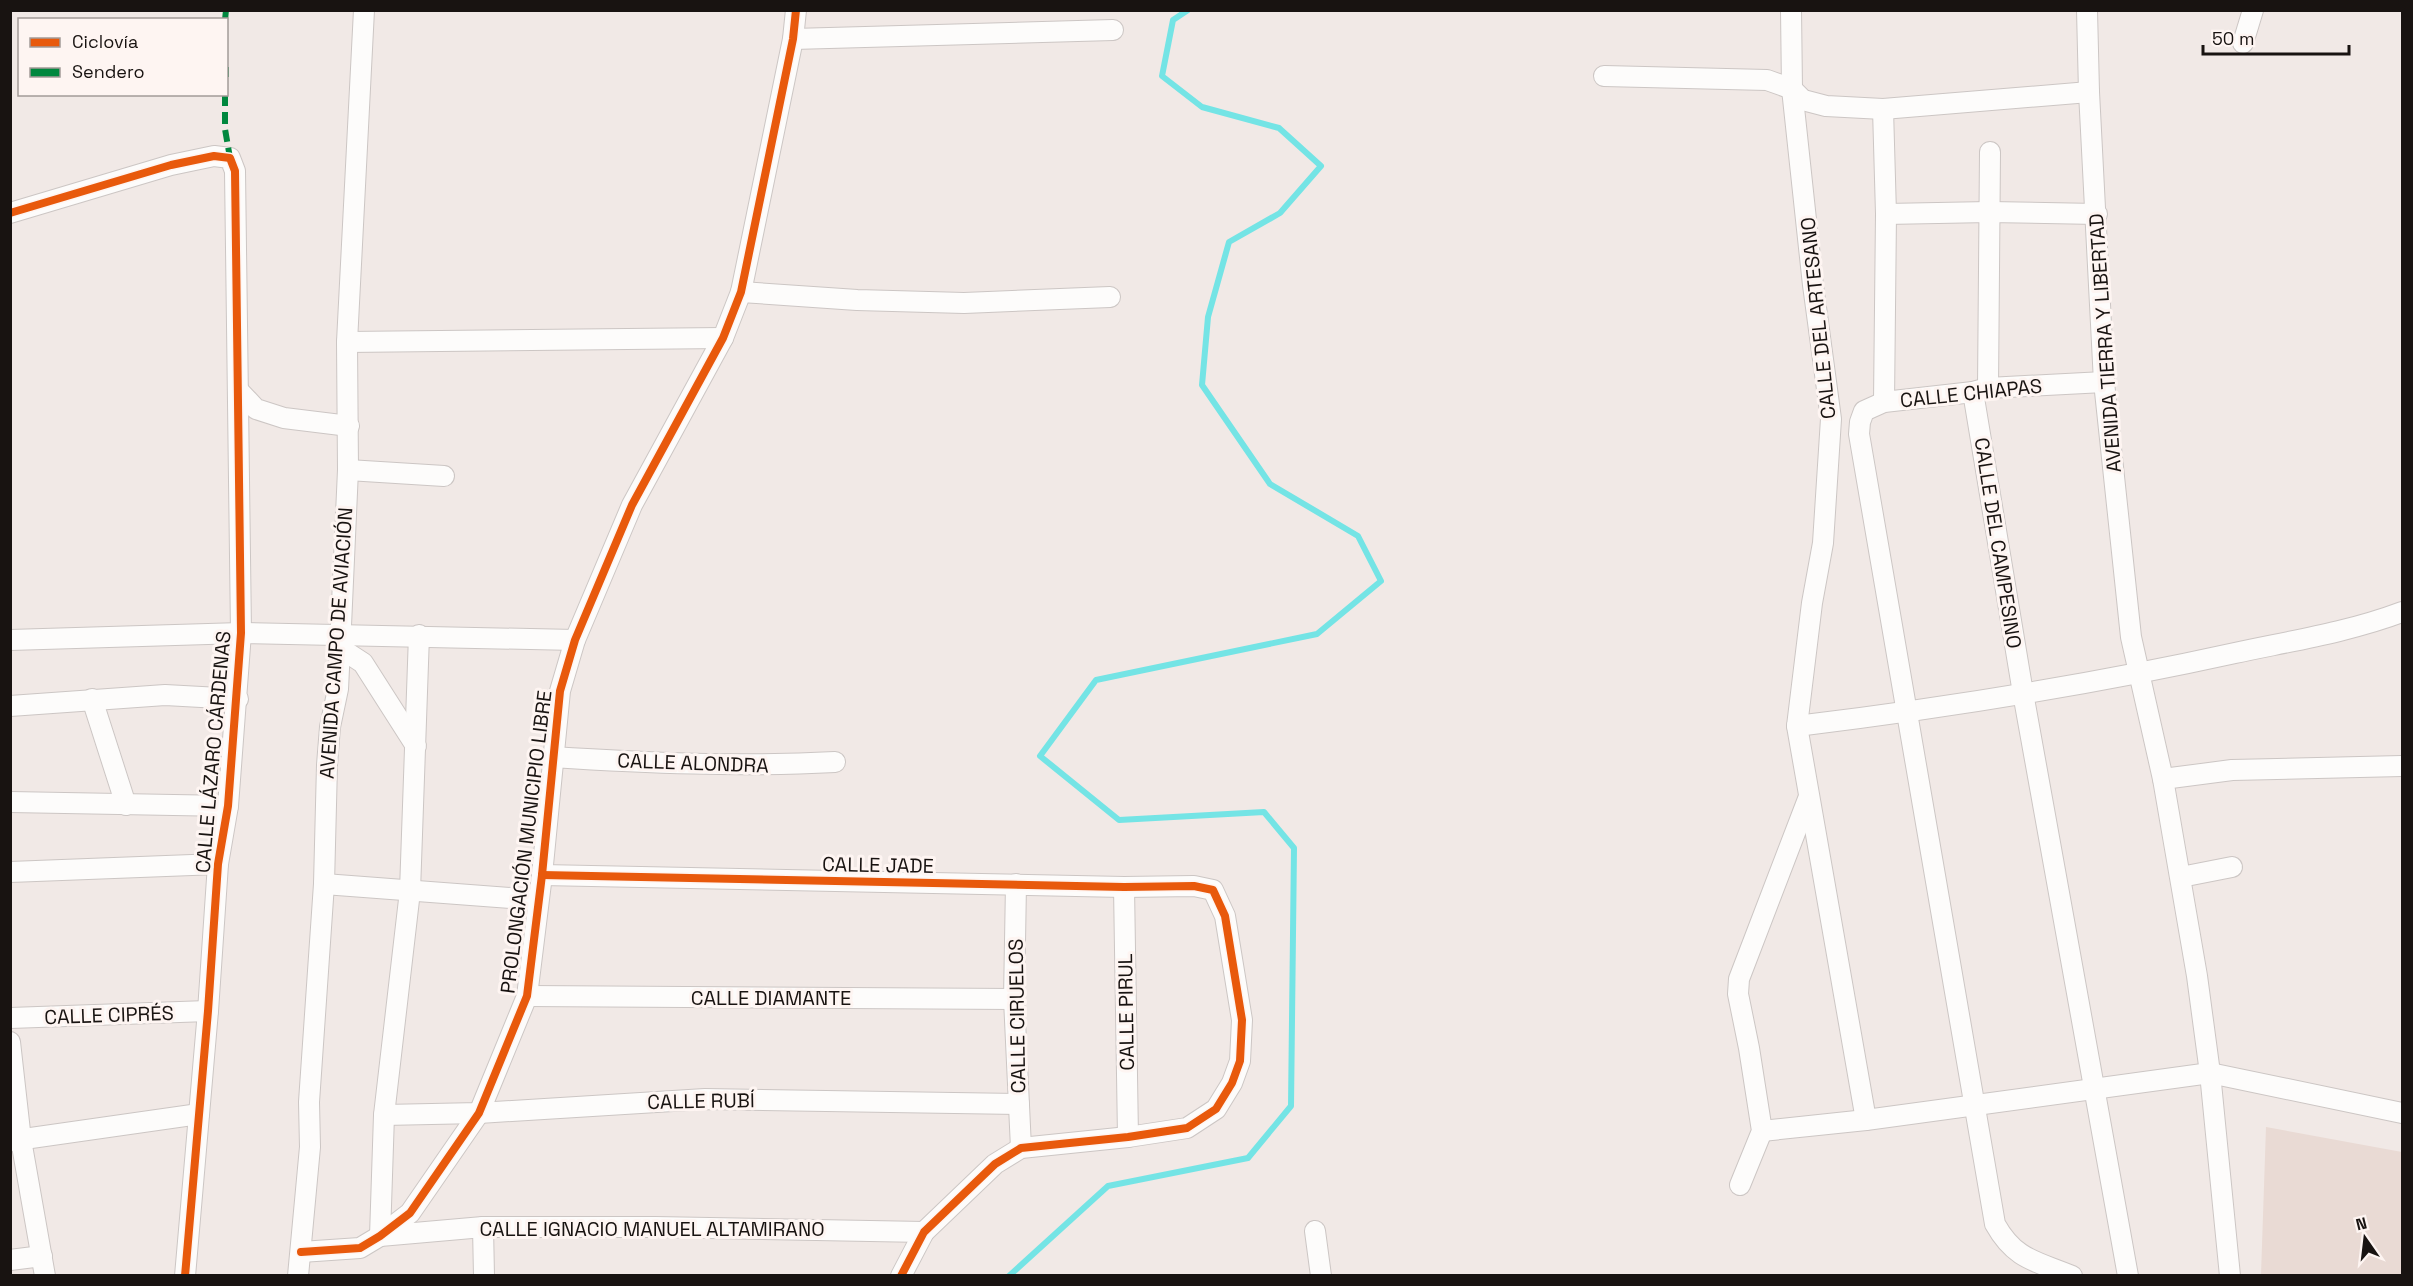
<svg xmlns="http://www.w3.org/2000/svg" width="2413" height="1286" viewBox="0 0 2413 1286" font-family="'Space Grotesk',sans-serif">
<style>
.built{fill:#e9dad4}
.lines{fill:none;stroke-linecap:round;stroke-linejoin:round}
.stream{stroke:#74e4e5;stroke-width:6}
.minor-casing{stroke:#ccc6c4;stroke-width:22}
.minor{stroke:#fdfcfb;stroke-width:20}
.quiet{stroke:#00873e;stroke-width:6;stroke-dasharray:12 6;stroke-linecap:butt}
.cycleway-casing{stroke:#fef5f2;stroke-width:11}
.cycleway{stroke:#e8590c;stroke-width:8}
.labels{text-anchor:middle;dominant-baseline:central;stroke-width:6;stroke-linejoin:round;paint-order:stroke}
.street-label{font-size:20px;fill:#181311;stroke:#fef5f2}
</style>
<rect width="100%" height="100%" fill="#f1e9e6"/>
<!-- built -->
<path class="built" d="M2266 1127 2402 1152V1275H2261Z"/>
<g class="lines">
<!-- stream -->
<path class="stream" d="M1009 1276 1108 1186 1248 1158 1291 1106 1294 848 1264 812 1119 820 1040 756 1096 680 1317 634 1381 581 1358 536 1270 484 1202 385 1208 317 1229 242 1280 213 1321 166 1279 128 1202 107 1162 76 1173 20 1188 10"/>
<defs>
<g id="minor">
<path d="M1791 10 1792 89 1813 285 1831 419 1823 543 1812 603 1797 726 1866 1120"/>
<path d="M2087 10 2089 92 2104 382 2131 637 2163 779 2197 976 2210 1073 2230 1276"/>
<path d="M793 39 1113 30"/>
<path d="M2243 43 2253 10"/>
<path d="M1604 76 1767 80 1792 89 1803 100 1826 106 1883 109 2089 92"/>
<path d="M1883 109 1886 214 1884 402"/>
<path d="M10 213 171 165 214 156 230 158 235 171 241 633 228 806 218 864 208 1011 185 1276"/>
<path d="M1886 214 1989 212 2097 214"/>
<path d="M741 292 857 300 964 303 1110 297"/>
<path d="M347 342 723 338"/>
<path d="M1988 388 1990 152"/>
<path d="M239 391 256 409 284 418 349 426"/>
<path d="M1973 392 2023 693 2128 1276"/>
<path d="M348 470 444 476"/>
<path d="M419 635 410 891 384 1115 380 1236 483 1227H655L924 1232"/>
<path d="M10 640 241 633 575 640"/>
<path d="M340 648 363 663 416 746"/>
<path d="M92 699 126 805"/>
<path d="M10 706 165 695 238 699"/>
<path d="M1797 726C1944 708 2090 685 2235 653 2291 641 2349 632 2402 612"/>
<path d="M552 757C647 763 740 767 835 762"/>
<path d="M2163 779 2232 770 2402 766"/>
<path d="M10 802 228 806"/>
<path d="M10 872 218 864"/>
<path d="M542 875 1124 887 1194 886 1213 890 1225 916 1242 1020 1240 1061 1232 1083 1216 1109 1187 1128 1128 1137 1021 1148 995 1164 924 1232 901 1276"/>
<path d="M2181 877 2232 867"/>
<path d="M324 884 538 900"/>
<path d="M1016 884 1014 999 1021 1148"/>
<path d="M1124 887 1128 1137"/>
<path d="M527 996 1014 999"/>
<path d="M10 1018 208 1011"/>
<path d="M10 1042 21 1140 45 1276"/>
<path d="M384 1115 479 1113 705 1099 1019 1104"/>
<path d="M1762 1131 1866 1120 2210 1073 2402 1113"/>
<path d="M10 1141 199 1114"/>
<path d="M1740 1185 1762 1131 1749 1048 1738 994 1739 979 1808 799"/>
<path d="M483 1227 484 1276"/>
<path d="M1315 1231 1321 1276"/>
<path d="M301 1252 360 1248 380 1236 410 1213 479 1113 527 996 542 875 560 691 575 640 632 505 723 338 741 292 793 39 796 10"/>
<path d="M10 1260 42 1256"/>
<path d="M298 1276 310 1147 309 1102 324 884 327 765 330 727 338 689 340 648 348 470 347 342 364 10"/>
<path d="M2072 1276C2036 1261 2015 1260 1995 1224L1859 434 1860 422 1864 411 1884 402 1973 392 1988 388 2104 382"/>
</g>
</defs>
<!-- minor casing -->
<use href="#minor" class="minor-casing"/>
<!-- minor -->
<use href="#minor" class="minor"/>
<!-- quiet -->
<g class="quiet">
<path d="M225 20 226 10"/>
<path d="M226 67V77"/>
<path d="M225 94V129L230 158"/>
</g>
<defs>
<g id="cycleway">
<path d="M10 213 171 165 214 156 230 158 235 171 241 633 228 806 218 864 208 1011 185 1276"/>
<path d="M542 875 1124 887 1194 886 1213 890 1225 916 1242 1020 1240 1061 1232 1083 1216 1109 1187 1128 1128 1137 1021 1148 995 1164 924 1232 901 1276"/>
<path d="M301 1252 360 1248 380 1236 410 1213 479 1113 527 996 542 875 560 691 575 640 632 505 723 338 741 292 793 39 796 10"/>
</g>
</defs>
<!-- cycleway casing -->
<use href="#cycleway" class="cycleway-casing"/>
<!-- cycleway -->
<use href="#cycleway" class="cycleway"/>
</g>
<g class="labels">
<!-- street labels -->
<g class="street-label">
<text transform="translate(1818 318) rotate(-96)">CALLE DEL ARTESANO</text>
<text transform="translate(2105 343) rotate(-94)">AVENIDA TIERRA Y LIBERTAD</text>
<text transform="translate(1971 393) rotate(-6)">CALLE CHIAPAS</text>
<text transform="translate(1998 543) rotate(81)">CALLE DEL CAMPESINO</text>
<text transform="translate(336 643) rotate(-86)">AVENIDA CAMPO DE AVIACIÓN</text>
<text transform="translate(213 752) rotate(-85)">CALLE LÁZARO CÁRDENAS</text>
<text transform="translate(693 763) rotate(2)">CALLE ALONDRA</text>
<text transform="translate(526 842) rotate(-83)">PROLONGACIÓN MUNICIPIO LIBRE</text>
<text transform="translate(878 865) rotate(1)">CALLE JADE</text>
<text x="771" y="998">CALLE DIAMANTE</text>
<text transform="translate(1126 1012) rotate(-91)">CALLE PIRUL</text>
<text transform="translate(109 1015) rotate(-2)">CALLE CIPRÉS</text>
<text transform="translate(1017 1016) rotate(-91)">CALLE CIRUELOS</text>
<text transform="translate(701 1101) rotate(-1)">CALLE RUBÍ</text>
<text x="652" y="1229">CALLE IGNACIO MANUEL ALTAMIRANO</text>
</g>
</g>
<!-- border -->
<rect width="2413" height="1286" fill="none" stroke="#181311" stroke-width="24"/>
<!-- legend -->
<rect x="18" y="18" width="210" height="78" fill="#fef5f2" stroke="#a29b98" stroke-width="1.5"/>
<rect x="30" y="38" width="30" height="9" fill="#e8590c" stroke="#a29b98" stroke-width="1.5"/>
<text x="72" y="48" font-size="18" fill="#181311">Ciclovía</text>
<rect x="30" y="68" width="30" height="9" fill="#00873e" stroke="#a29b98" stroke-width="1.5"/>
<text x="72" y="78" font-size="18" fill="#181311">Sendero</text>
<!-- north arrow -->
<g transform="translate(2365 1238) rotate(346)" stroke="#fef5f2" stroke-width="4.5" paint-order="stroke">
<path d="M0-4.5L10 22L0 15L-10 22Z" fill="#181311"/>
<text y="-9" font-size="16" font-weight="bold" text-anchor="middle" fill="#181311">N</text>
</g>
<!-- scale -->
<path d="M2203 45v9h146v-9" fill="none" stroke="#181311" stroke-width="3"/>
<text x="2212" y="45" font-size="18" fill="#181311" stroke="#fef5f2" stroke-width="4.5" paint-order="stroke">50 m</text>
</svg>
